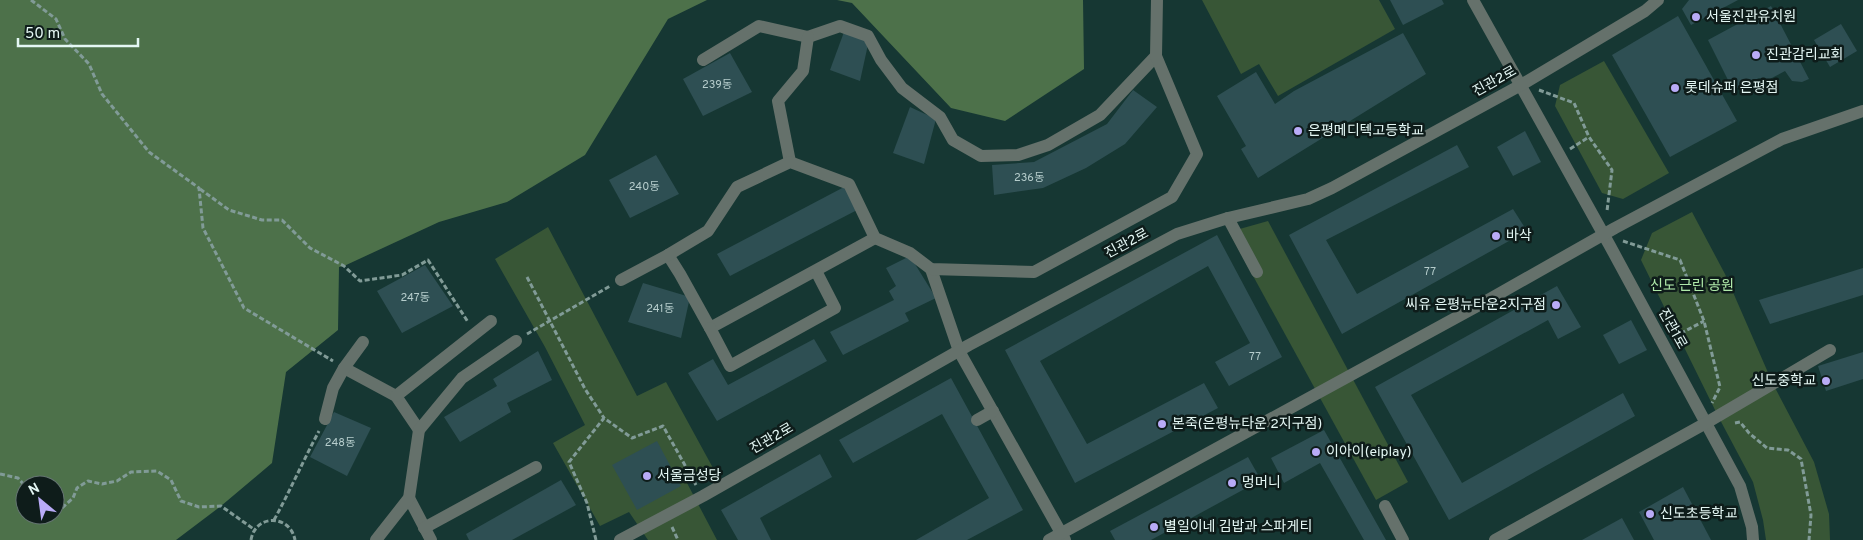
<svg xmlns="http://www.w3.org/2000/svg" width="1863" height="540" viewBox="0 0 1863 540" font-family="Overpass,'Noto Sans KR',sans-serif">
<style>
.green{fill:#385636}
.forest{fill:#4d714a;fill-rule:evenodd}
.building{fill:#2e4f53}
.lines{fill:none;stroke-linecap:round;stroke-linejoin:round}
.path{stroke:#819b97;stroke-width:3;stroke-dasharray:5 2.5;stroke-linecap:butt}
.minor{stroke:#65716b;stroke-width:12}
.poi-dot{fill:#b9abf7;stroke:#0e1c1a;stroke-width:2}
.labels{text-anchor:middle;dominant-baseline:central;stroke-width:5;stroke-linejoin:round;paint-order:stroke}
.number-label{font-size:11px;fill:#b6cdcc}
.poi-label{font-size:14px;fill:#e4f7f4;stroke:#0e1c1a;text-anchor:start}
.street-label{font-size:14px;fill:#e4f7f4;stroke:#0e1c1a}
.park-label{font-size:14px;fill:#afe8a9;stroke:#0e1c1a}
</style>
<rect width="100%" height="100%" fill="#163733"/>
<!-- green -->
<g class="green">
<path d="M1202 0H1379L1395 29 1278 96 1259 64 1241 74Z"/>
<path d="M1604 61 1669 173 1623 199 1602 193 1555 106 1560 85Z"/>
<path d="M1692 212 1725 274 1773 384 1814 462 1829 514 1830 540H1766L1763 520 1753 482 1718 416 1641 260 1652 233Z"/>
<path d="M1268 221 1408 482 1376 500 1229 232Z"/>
<path d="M548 227 637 396 666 382 713 468 687 483 717 540H648L629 512 600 526 553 443 585 425 545 347 495 259Z"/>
</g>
<!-- forest -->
<g class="forest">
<path d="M0 0H707L668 19 585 155 507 202 439 222 344 266 339 267 338 330 286 372 272 463 221 506 176 540H0ZM25 485H55V515H25Z"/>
<path d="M837 0H1083L1084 69 1005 121 951 108 852 3Z"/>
</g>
<!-- building -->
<g class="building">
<path d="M1390 0H1442L1444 4 1403 25Z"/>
<path d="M1689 0H1738L1691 25 1682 9Z"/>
<path d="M1771 6 1809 79 1802 82 1792 81 1785 71 1768 80 1759 78 1733 90 1708 40Z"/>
<path d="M1678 16 1737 121 1670 157 1612 55Z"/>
<path d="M1841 24 1857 51 1830 67 1814 40Z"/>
<path d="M844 32 869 40 860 81 830 70Z"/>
<path d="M1403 33 1426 74 1258 178 1241 149 1246 146 1217 96 1256 72 1275 104 1294 91Z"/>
<path d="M730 53 752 92 703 116 683 79Z"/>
<path d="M1133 90 1157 107 1125 144 1086 168 1043 188 994 195 992 165 1034 162 1107 124Z"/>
<path d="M910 107 936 119 924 164 893 153Z"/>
<path d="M1525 131 1541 162 1513 176 1497 147Z"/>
<path d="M1457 145 1469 167 1326 240 1357 294 1513 209 1527 231 1342 334 1289 235Z"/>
<path d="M656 155 679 194 630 218 609 180Z"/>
<path d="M846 186 859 209 730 276 717 254Z"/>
<path d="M1217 235 1282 357 1229 386 1215 362 1250 343 1208 266 1040 361 1087 444 1204 383 1218 408 1075 483 1005 350Z"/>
<path d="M910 256 936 298 905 313 909 321 843 355 830 332 894 300 889 291 896 286 886 268Z"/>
<path d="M425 265 453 306 402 333 377 291Z"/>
<path d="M1863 268V295L1770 324 1759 300Z"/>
<path d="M643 283 690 297 681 338 628 322Z"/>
<path d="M1557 286 1581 327 1558 339 1548 320 1411 395 1462 483 1623 393 1635 416 1449 520 1375 387Z"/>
<path d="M1631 320 1647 350 1619 364 1603 335Z"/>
<path d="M814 339 827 361 717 421 688 373 713 359 728 385Z"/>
<path d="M538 351 552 380 507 403 511 412 460 442 444 417 497 386 493 379Z"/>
<path d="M1863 352V379L1826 391 1818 366Z"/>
<path d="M951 378 1023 510 967 540H916L989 498 942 414 853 463 839 440Z"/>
<path d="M334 412 371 428 347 476 310 457Z"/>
<path d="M1324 430 1337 453 1386 540H1364L1320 463 1284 483 1271 458Z"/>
<path d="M657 441 681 486 637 510 612 465Z"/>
<path d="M820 454 832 477 760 518 771 540H738L721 510Z"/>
<path d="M1248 457 1261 480 1151 540H1115L1110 531Z"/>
<path d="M561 480 576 505 512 540H469L466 534Z"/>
<path d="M1683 487 1711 540H1654L1639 512Z"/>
<path d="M1622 518 1634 540H1582Z"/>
</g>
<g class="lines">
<!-- path -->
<g class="path">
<path d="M31 0 56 19 65 39 89 64 102 94 149 152 199 188 203 228 244 308 333 361"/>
<path d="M1539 90 1574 103 1589 137 1612 170 1607 211"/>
<path d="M1570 149 1589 137"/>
<path d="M200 189 229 210 262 220H282L310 248 344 266 360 281 402 275 428 260 468 322"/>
<path d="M1623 241 1680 260 1704 321 1720 387 1712 403"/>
<path d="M527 277 585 389 604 418"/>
<path d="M527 334 610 286"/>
<path d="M1674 337 1704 321"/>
<path d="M1735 423 1740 422 1749 433 1767 448 1788 450 1801 459 1811 515 1809 540"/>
<path d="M0 474 18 478 25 486"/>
<path d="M55 506 62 508 73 498 77 488 88 481 102 484 117 481 131 472 157 471 171 480 181 501 199 507 221 506 255 530"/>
<path d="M274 520C290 491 303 461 319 431"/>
<path d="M672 527 678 540"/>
<path d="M251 540C255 514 290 514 295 540"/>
<path d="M596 540 587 503 569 462 604 418 632 438 663 426 696 485"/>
</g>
<!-- minor -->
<g class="minor">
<path d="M1473 0 1610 246 1740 486 1752 527 1753 540"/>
<path d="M703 60 759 26 808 37 840 26 868 36 881 60 902 88 940 117 953 140 981 156 1018 155 1048 145 1100 115 1156 56"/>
<path d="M790 162 778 101 803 71 808 37"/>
<path d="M1228 218 1257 272"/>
<path d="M668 255 680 274 710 328 875 238"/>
<path d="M931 269 959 351 1065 540"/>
<path d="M621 280 668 255 708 231 737 187 790 162 849 184 875 238 910 253 931 269 1034 272 1172 197 1197 154 1156 56 1157 0"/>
<path d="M710 328 730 366 835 308 816 271"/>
<path d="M344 368 396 396 419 430"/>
<path d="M396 396 491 321"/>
<path d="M325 419 333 388 344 368 363 342"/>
<path d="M977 420 993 411"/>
<path d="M409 498 431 540"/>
<path d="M1385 506 1403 540"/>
<path d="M424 528 536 467"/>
<path d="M376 540 409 498 419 430 462 378 516 341"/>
<path d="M620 540 703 496 969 345 1177 234 1228 218 1308 199 1332 188 1521 85 1645 11 1658 0"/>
<path d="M1049 540 1481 304 1615 228 1782 139 1863 111"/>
<path d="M1495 540 1706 423 1830 350"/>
</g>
</g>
<!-- markers -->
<g class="poi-dot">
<circle cx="1696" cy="17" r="5"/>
<circle cx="1756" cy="55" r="5"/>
<circle cx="1675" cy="88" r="5"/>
<circle cx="1298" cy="131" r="5"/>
<circle cx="1496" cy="236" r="5"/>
<circle cx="1556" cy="305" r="5"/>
<circle cx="1826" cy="381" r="5"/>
<circle cx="1162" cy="424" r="5"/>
<circle cx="1316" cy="452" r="5"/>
<circle cx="647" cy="476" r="5"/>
<circle cx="1232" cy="483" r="5"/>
<circle cx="1650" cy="514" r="5"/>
<circle cx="1154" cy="527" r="5"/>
</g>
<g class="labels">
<!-- number labels -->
<g class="number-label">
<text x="717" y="85">239동</text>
<text x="1029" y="178">236동</text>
<text x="644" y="187">240동</text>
<text x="1430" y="272">77</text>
<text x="415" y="298">247동</text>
<text x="660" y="309">241동</text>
<text x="1255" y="357">77</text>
<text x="340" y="443">248동</text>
</g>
<!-- poi labels -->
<g class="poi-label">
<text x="1706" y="17">서울진관유치원</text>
<text x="1766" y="55">진관감리교회</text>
<text x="1685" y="88">롯데슈퍼 은평점</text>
<text x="1308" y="131">은평메디텍고등학교</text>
<text x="1506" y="236">바삭</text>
<text x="1546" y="305" text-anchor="end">씨유 은평뉴타운2지구점</text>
<text x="1816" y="381" text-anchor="end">신도중학교</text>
<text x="1172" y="424">본죽(은평뉴타운 2지구점)</text>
<text x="1326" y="452">이아이(eiplay)</text>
<text x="657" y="476">서울금성당</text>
<text x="1242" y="483">멍머니</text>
<text x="1660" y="514">신도초등학교</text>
<text x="1164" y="527">별일이네 김밥과 스파게티</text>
</g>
<!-- street labels -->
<g class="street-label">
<text transform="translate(1495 82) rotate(-29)">진관2로</text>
<text transform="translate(1127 244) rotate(-28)">진관2로</text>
<text transform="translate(1672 329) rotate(61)">진관1로</text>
<text transform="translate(772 439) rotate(-30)">진관2로</text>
</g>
<!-- park labels -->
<g class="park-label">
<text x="1692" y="286">신도 근린 공원</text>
</g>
</g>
<!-- north arrow -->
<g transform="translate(40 500) rotate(331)"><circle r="24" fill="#0e1c1a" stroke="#647471"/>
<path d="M0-4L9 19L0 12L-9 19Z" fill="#b9abf7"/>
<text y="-8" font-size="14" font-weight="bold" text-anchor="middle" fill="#e4f7f4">N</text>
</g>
<!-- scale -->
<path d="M18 38v8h120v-8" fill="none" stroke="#e4f7f4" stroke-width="2.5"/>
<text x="25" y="38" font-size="15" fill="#e4f7f4" stroke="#0e1c1a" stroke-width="4" paint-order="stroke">50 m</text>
</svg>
